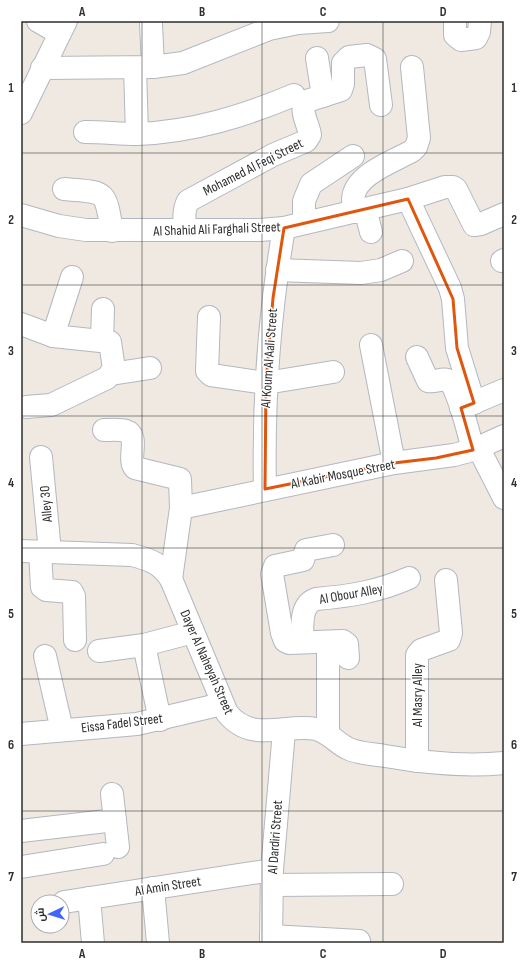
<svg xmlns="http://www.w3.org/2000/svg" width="525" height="964" viewBox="0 0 525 964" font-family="'Sofia Sans Condensed',Cairo,sans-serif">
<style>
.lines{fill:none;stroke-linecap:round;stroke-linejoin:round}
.minor-casing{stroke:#b4b7c1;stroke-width:24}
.minor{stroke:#fff;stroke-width:22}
.marked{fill:none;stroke:#df570e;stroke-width:3;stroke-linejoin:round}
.grid{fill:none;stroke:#2e2e2e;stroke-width:1;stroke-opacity:0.55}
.labels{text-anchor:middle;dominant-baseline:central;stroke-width:3;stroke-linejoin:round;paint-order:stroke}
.street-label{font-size:14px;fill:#2e2e2e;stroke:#fff}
.neatline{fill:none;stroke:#2e2e2e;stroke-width:1.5}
.grid-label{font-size:13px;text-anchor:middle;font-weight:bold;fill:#2e2e2e}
</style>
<rect width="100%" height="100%" fill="#efe9e1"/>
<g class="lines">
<defs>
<g id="minor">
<path d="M38 21 59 33"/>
<path d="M455 21V35L461 40 476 38 479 32 480 21"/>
<path d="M151 24 153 67"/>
<path d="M317 58 323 96"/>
<path d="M42 68 153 67 183 63 269 29 298 23 328 21"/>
<path d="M135 68 137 134"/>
<path d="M21 113 66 21"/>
<path d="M85 132C103 132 120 134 137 134 193 132 244 116 294 95"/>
<path d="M64 189C106 193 105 188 112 231"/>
<path d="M408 199 450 288 453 299 457 348 474 403"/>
<path d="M365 209 371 232"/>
<path d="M355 212C354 208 353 203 353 199 354 175 394 161 412 151L416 147 419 138 412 67"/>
<path d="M21 215 59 226 86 230H260L284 228 365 209 408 199 445 187H453L456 189 474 225 481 224 504 214"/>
<path d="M304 223V201L311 184 353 156"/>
<path d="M186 230C184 219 183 211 188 201L273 155 306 141 310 135C309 125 298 109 307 101L341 90 343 84V63L349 57 367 55 375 59 381 105"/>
<path d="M502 261 504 260"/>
<path d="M277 270 361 273 381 270 402 261"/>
<path d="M209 317 207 371 211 375 266 383 333 372"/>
<path d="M21 324 53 336 110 342 114 369 107 378 51 405 26 407"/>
<path d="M53 336 72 277"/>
<path d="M102 341 103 309"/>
<path d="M371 345 394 463"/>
<path d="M417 357 428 381C434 383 444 377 449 381 457 386 470 438 473 450"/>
<path d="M111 374 150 368"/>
<path d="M461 408 504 390"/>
<path d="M104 430C110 430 120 429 126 431 140 435 127 460 135 468L180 479 181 508 171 579"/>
<path d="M478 447 504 498"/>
<path d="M41 457 50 552"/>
<path d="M265 489C263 401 269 315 284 228"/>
<path d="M181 508 394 463 454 455 473 450 504 436"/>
<path d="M333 545 306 550 303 560 275 566 272 574 282 633 285 641 289 643 343 641 347 644 348 658"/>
<path d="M21 551 132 555C151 560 160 563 171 579L227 713C252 744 285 723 316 729 329 732 337 744 349 749 361 754 374 754 385 756 425 763 464 767 504 763"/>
<path d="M40 552 42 587 46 590 72 592 74 596 75 640"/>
<path d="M302 642C303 627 299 605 316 599 350 596 377 592 409 578"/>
<path d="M144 645 160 720"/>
<path d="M99 651 144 645 193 632"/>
<path d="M45 656 62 730"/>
<path d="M21 734 137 724 222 704"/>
<path d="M328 734V642"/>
<path d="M417 761V655L421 650 449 640 451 633 446 580"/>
<path d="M112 794 118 847"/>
<path d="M21 831 115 820"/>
<path d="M21 867 103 854"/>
<path d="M272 885 392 884"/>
<path d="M153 888 158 943"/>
<path d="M89 898 93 943"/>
<path d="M64 902 272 870"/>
<path d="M271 936 359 941"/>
<path d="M271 943 272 870 284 731"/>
</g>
</defs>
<!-- minor casing -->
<use href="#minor" class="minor-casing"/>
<!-- minor -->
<use href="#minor" class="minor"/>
</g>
<!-- marked area -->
<path class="marked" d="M408 199 453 299 457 348 474 403 461 408 473 450 436 458 394 463 265 489 266 383 273 298 284 228Z"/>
<!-- grid -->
<path class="grid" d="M142 21V943M262 21V943M383 21V943M21 153H504M21 285H504M21 416H504M21 548H504M21 679H504M21 811H504"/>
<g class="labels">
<!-- street labels -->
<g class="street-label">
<text transform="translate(253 167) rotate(-27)">Mohamed Al Feqi Street</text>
<text transform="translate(217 229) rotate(-2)">Al Shahid Ali Farghali Street</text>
<text transform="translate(269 358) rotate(-86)">Al Koum Al Aali Street</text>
<text transform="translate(343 474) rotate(-11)">Al Kabir Mosque Street</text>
<text transform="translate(46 504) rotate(-95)">Alley 30</text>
<text transform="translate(351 594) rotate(-10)">Al Obour Alley</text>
<text transform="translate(207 662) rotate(66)">Dayer Al Naheyah Street</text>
<text transform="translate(417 695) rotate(-90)">Al Masry Alley</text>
<text transform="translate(122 723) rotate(-7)">Eissa Fadel Street</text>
<text transform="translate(275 837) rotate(-86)">Al Dardiri Street</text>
<text transform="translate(168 886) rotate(-9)">Al Amin Street</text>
</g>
</g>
<!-- border -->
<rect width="525" height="964" fill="none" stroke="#ffffff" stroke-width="44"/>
<!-- north arrow -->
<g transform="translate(50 914) rotate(266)"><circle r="19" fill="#ffffff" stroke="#ababab"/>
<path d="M0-3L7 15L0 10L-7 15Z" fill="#4264fb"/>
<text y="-6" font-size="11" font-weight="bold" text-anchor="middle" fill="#2e2e2e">ش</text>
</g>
<rect x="22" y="22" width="481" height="920" class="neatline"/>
<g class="grid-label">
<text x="82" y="16">A</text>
<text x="202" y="16">B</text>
<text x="323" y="16">C</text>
<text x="443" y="16">D</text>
<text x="11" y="92">1</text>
<text x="514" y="92">1</text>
<text x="11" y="224">2</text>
<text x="514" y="224">2</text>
<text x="11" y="355">3</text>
<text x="514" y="355">3</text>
<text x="11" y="487">4</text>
<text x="514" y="487">4</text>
<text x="11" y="618">5</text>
<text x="514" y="618">5</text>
<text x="11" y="749">6</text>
<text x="514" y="749">6</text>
<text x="11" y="881">7</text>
<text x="514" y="881">7</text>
<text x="82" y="958">A</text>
<text x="202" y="958">B</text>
<text x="323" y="958">C</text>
<text x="443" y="958">D</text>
</g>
</svg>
